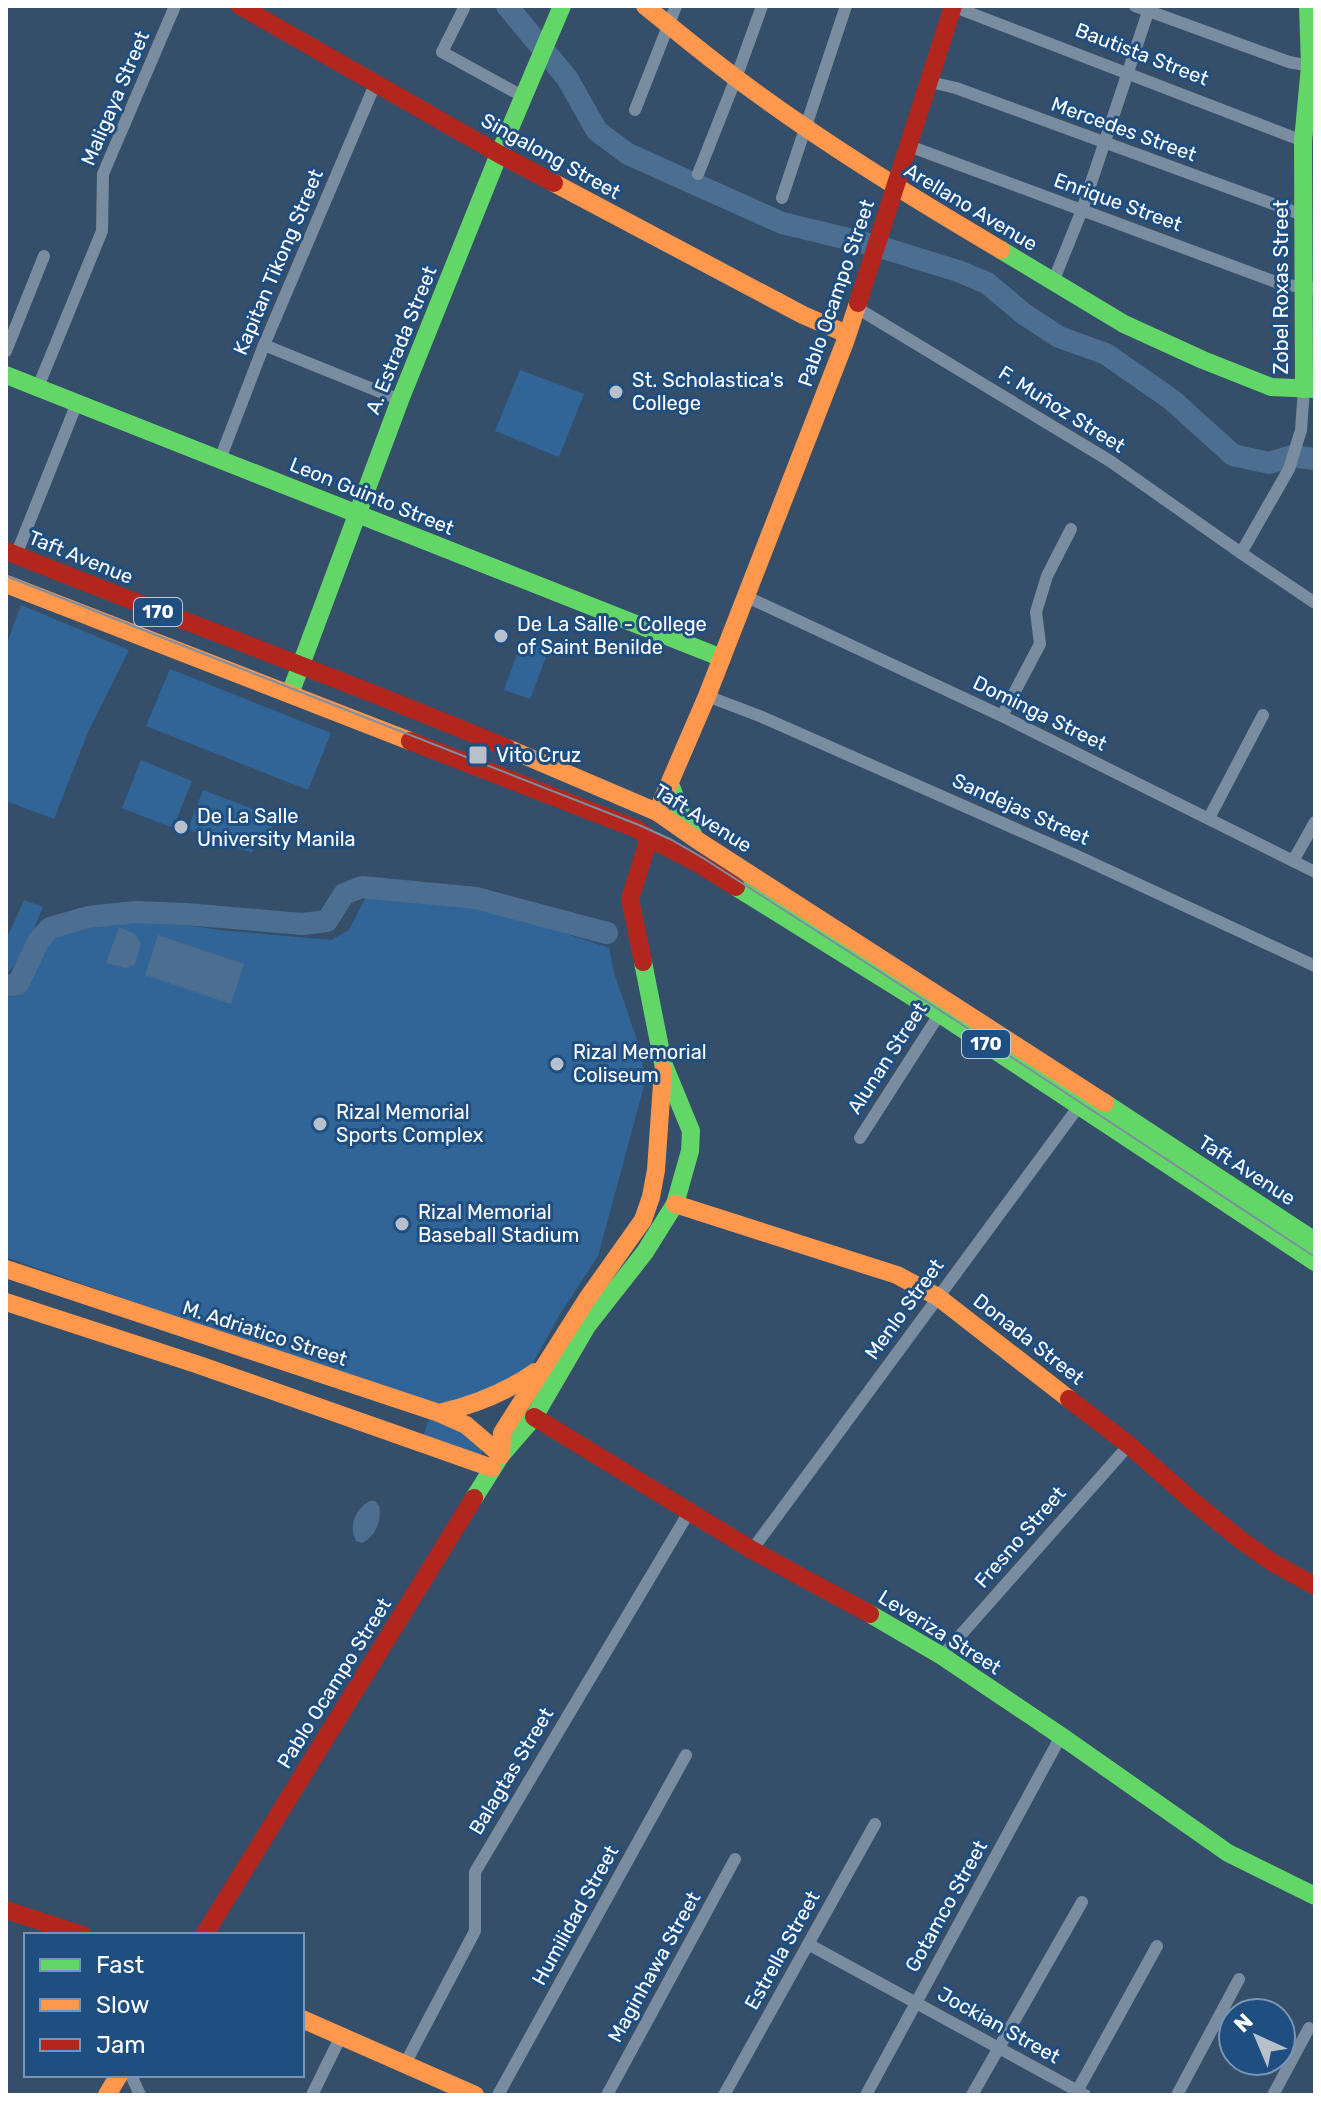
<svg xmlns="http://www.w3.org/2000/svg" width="1321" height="2101" viewBox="0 0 1321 2101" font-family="Rubik,sans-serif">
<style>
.green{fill:#326597}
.water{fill:#4c6e91}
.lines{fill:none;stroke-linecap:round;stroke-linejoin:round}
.river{stroke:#4c6e91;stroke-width:22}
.street{stroke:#7a8da0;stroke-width:12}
.fast{stroke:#63d668;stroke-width:18}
.slow{stroke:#ff974d;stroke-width:18}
.jam{stroke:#b3261e;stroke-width:18}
.tram{stroke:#7c8fa0;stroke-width:2}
.poi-dot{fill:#b8c1cb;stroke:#1f4e80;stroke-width:3}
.labels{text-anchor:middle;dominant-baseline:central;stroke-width:6;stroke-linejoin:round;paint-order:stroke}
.shield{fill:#1f4e80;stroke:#bccad9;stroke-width:2}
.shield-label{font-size:18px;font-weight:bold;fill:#fff}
.street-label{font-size:20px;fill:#fff;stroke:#1f4e80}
.poi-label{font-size:20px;fill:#fff;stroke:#1f4e80;text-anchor:start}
</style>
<rect width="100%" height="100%" fill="#354f6a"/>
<!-- green -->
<g class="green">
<path d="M520 370 584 394 559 457 495 431Z"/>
<path d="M21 605 129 650 88 732 54 819 6 801V646Z"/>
<path d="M522 640 549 649 530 699 504 690Z"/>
<path d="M170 669 331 733 308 790 146 726Z"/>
<path d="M141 760 192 781 173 828 122 808Z"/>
<path d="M203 790 276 818 264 847 255 844 252 853 188 829Z"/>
<path d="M367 895 435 900 525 920 609 948 614 973 642 1054 644 1086 598 1256 560 1314 530 1368 507 1383 445 1406 182 1319 6 1257V998L14 996 23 987 49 932 142 919 220 930 331 940 349 930Z"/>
<path d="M24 900 43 907C35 924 22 964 6 973V940Z"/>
<path d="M429 1419 458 1429 481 1447 482 1454 480 1455 423 1436Z"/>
</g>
<!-- water -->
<g class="water">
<path d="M119 927 135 934 141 944 135 964 126 968 106 963Z"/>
<path d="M158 935 244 964 231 1004 145 975Z"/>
<path d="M370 1501H375L379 1506C382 1520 376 1536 362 1543L356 1541C348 1526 356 1508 370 1501Z"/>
</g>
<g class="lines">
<!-- river -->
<g class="river">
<path d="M507 6 567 78 597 131 628 154 782 223 877 246 958 271 987 283 1024 314 1059 337 1106 354 1172 400 1233 455 1269 463 1292 456 1315 459"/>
<path d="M6 986 18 984 39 940 50 928 88 917 136 912 186 914 302 924 327 921 344 894 362 887 476 898 607 933"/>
</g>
<!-- street -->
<g class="street">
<path d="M952 6 1303 141"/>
<path d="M1135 6 1289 62 1310 66"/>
<path d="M464 8 442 52 524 97"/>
<path d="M930 82 956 88 1303 215"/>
<path d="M635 110 676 6"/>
<path d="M909 146 1281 284 1315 289"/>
<path d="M698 174 736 78 762 6"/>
<path d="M782 198 846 6"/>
<path d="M1053 282 1082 210 1150 6"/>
<path d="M857 308 1110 461 1241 553 1315 603"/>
<path d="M264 345 400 400"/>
<path d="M6 351 44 256"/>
<path d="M38 387 102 231 103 174 175 6"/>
<path d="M220 459 264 345 376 82"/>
<path d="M1241 553 1289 469 1301 430 1304 389"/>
<path d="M16 555 77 403"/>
<path d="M745 596 1002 716 1315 872"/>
<path d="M707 696 762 717 1075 855 1315 966"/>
<path d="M1002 716 1040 644 1036 612 1047 576 1071 529"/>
<path d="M1209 818 1263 715"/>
<path d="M1293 861 1315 822"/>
<path d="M860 1138 942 1010"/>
<path d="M752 1550 1082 1102"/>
<path d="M942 1656 1129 1445"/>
<path d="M808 1944 1085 2095"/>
<path d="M405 2064 475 1931V1872L689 1512"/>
<path d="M131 2075 140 2095"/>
<path d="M312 2095 341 2036"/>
<path d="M498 2095 686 1755"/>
<path d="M607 2095 735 1859"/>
<path d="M724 2095 875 1824"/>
<path d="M866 2095 1061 1736"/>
<path d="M972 2095 1082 1902"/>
<path d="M1075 2095 1157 1946"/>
<path d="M1177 2095 1239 1979"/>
<path d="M1273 2095 1309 2028"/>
</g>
<!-- fast -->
<g class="fast">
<path d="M1001 250 1124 324 1203 360 1271 387 1315 389"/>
<path d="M6 375 722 658"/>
<path d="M1304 389 1303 141 1310 66 1308 6"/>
<path d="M290 694 400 400 499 154 562 6"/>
<path d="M670 784 684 820 693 834"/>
<path d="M736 887 940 1014 1315 1262"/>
<path d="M1105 1103 1315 1241"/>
<path d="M474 1498 501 1455 534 1417 587 1326 645 1252 675 1204 690 1151 691 1131 663 1063 643 962"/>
<path d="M870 1614 942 1656 1061 1736 1228 1853 1315 1896"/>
</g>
<!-- slow -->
<g class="slow">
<path d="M645 6C675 30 705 55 736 78 820 141 910 196 1001 250"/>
<path d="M554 183 803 315 847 334"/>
<path d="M6 584 410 741"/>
<path d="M507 748 657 812 697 840 1105 1103"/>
<path d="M657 812 707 696 845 342 858 303"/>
<path d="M675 1204 897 1275 938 1297 1069 1399"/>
<path d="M6 1269 439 1413 466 1425 501 1455"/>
<path d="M6 1302 199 1365 492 1468"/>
<path d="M439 1413C474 1405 505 1393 535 1372"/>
<path d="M501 1455 502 1433 587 1299 643 1220 651 1197 656 1170 663 1070"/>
<path d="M302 2019 475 2095"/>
<path d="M107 2095 119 2075"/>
</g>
<!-- jam -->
<g class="jam">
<path d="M240 6 499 154 554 183"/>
<path d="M858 303 953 6"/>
<path d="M6 551C172 618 342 678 507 748"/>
<path d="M410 741 637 829 649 838 699 864 736 887"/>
<path d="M643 962 630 899 649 838"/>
<path d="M1069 1399 1129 1445 1190 1499 1242 1541 1273 1563 1315 1586"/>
<path d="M534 1417 752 1550 870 1614"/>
<path d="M6 1910 83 1935"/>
<path d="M204 1935 474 1498"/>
</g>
<!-- tram -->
<path class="tram" d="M6 576 639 825 672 840 703 858 952 1018 1315 1257"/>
</g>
<!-- markers -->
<g class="poi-dot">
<circle cx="616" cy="392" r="8"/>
<circle cx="501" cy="636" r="8"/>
<rect x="468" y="745" width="20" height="20" rx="4"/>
<circle cx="181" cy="827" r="8"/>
<circle cx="557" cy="1064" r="8"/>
<circle cx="320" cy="1124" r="8"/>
<circle cx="402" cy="1224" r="8"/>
</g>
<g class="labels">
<!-- shield labels -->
<g class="shield">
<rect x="134" y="598" width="48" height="28" rx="6"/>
<rect x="962" y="1030" width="48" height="28" rx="6"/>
</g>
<g class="shield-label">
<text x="158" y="612">170</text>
<text x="986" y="1044">170</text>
</g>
<!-- street labels -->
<g class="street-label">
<text transform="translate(1142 54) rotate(21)">Bautista Street</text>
<text transform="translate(115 98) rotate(-67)">Maligaya Street</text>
<text transform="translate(1124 129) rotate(20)">Mercedes Street</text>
<text transform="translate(551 156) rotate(29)">Singalong Street</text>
<text transform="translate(1118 202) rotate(20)">Enrique Street</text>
<text transform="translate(971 207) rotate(31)">Arellano Avenue</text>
<text transform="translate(278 262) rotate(-67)">Kapitan Tikong Street</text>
<text transform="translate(1281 287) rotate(-90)">Zobel Roxas Street</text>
<text transform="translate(836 293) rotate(-71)">Pablo Ocampo Street</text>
<text transform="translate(401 340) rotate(-68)">A. Estrada Street</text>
<text transform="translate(1062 409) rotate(32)">F. Muñoz Street</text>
<text transform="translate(372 496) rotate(22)">Leon Guinto Street</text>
<text transform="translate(81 557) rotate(22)">Taft Avenue</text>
<text transform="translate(1040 713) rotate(26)">Dominga Street</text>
<text transform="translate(1021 809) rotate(24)">Sandejas Street</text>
<text transform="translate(703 818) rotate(32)">Taft Avenue</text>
<text transform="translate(887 1058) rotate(-57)">Alunan Street</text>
<text transform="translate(1247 1170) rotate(33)">Taft Avenue</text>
<text transform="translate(904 1309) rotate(-54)">Menlo Street</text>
<text transform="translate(265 1333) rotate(18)">M. Adriatico Street</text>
<text transform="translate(1029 1339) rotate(38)">Donada Street</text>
<text transform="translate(1020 1537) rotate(-49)">Fresno Street</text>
<text transform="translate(940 1632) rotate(32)">Leveriza Street</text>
<text transform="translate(334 1683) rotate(-58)">Pablo Ocampo Street</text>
<text transform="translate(511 1771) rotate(-59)">Balagtas Street</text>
<text transform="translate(946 1906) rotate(-61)">Gotamco Street</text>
<text transform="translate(575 1915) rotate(-61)">Humilidad Street</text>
<text transform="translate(782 1950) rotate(-61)">Estrella Street</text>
<text transform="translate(654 1967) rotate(-61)">Maginhawa Street</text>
<text transform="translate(999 2025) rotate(29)">Jockian Street</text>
</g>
<!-- poi labels -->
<g class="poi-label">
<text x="632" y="380">St. Scholastica's<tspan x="632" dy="23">College</tspan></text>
<text x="517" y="624">De La Salle - College<tspan x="517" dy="23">of Saint Benilde</tspan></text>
<text x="496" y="755">Vito Cruz</text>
<text x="197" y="816">De La Salle<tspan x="197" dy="23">University Manila</tspan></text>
<text x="573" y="1052">Rizal Memorial<tspan x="573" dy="23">Coliseum</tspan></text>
<text x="336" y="1112">Rizal Memorial<tspan x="336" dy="23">Sports Complex</tspan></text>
<text x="418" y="1212">Rizal Memorial<tspan x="418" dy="23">Baseball Stadium</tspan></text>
</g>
</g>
<!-- border -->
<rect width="1321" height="2101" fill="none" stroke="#ffffff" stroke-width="16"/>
<!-- legend -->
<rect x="24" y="1933" width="280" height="144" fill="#1f4e80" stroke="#7995b3" stroke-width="2"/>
<rect x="40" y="1959" width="40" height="12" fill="#63d668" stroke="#7995b3" stroke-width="2"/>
<text x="96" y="1973" font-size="24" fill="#ffffff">Fast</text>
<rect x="40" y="1999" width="40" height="12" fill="#ff974d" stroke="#7995b3" stroke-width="2"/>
<text x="96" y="2013" font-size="24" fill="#ffffff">Slow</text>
<rect x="40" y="2039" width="40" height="12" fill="#b3261e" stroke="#7995b3" stroke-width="2"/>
<text x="96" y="2053" font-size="24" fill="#ffffff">Jam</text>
<!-- north arrow -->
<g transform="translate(1257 2037) rotate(316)"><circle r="38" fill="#1f4e80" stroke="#7995b3" stroke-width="2"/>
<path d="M0-6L14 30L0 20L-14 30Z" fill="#b8c1cb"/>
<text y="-12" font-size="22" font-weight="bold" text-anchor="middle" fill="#ffffff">N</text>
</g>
</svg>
